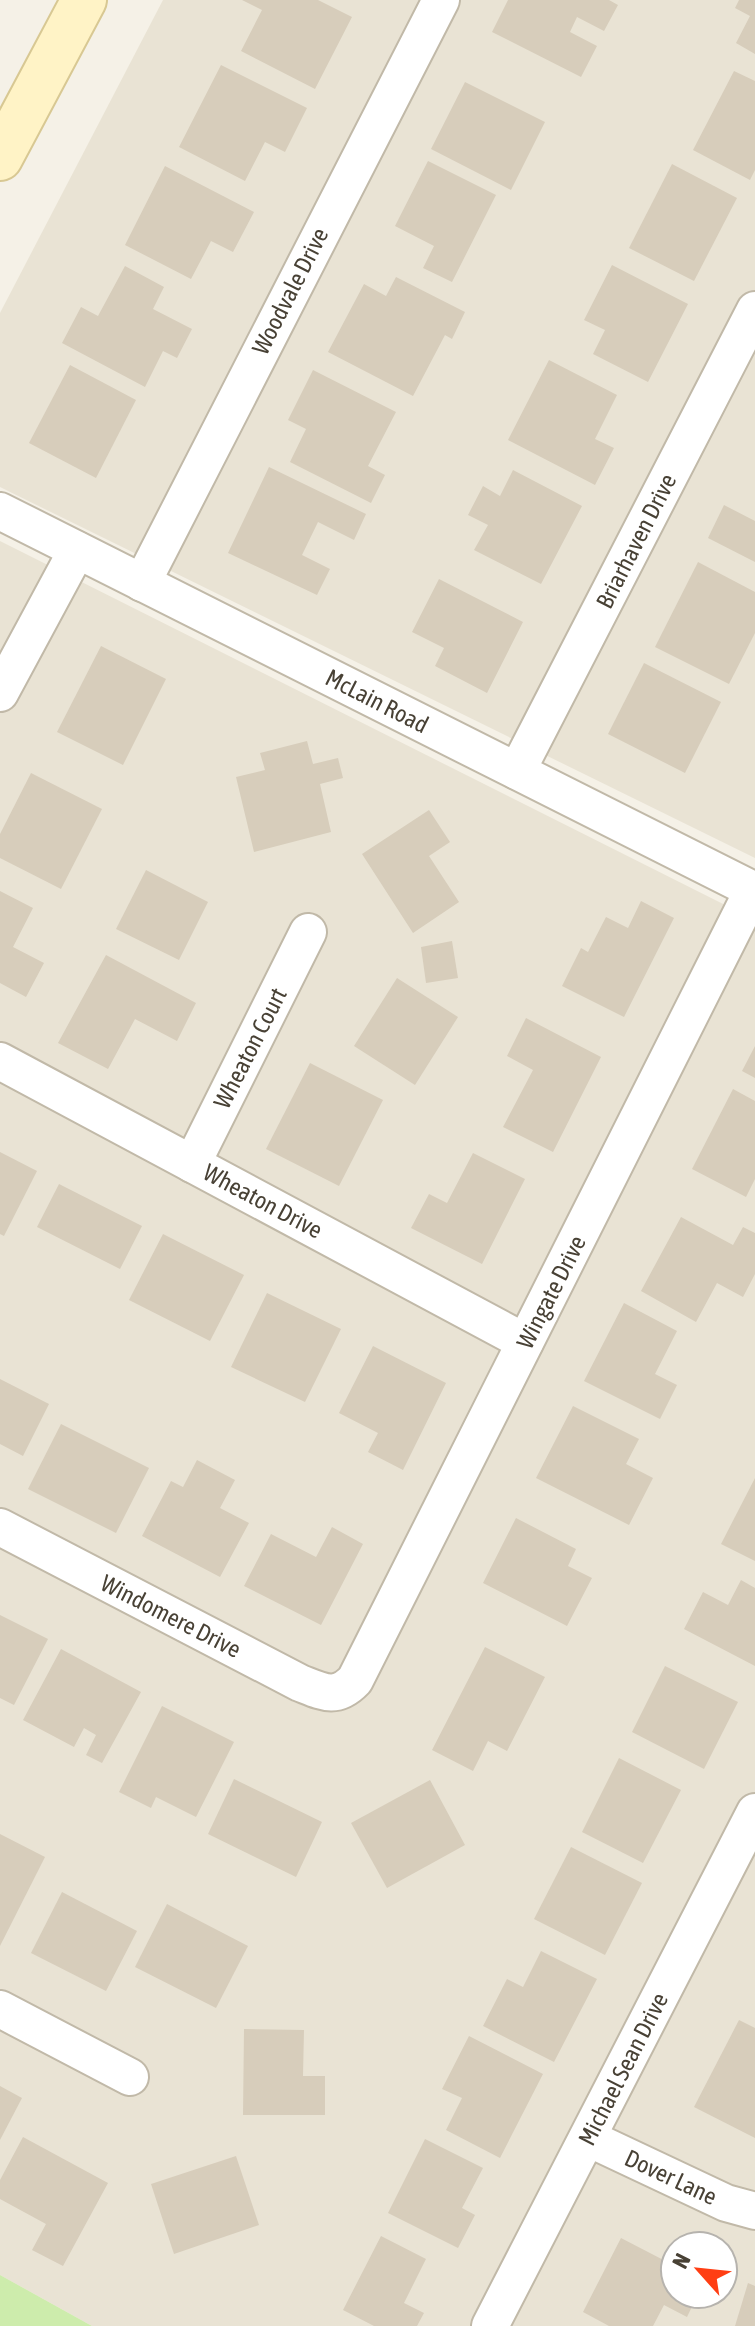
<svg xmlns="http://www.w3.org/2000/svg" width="755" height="2326" viewBox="0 0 755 2326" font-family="'Asap Condensed',sans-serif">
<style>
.residential{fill:#e9e3d4;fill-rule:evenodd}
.green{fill:#cdecac}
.building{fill:#d7cdbb}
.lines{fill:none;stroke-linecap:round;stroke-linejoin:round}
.minor-casing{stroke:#c1b9a8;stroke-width:40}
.secondary-casing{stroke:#d8c893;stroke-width:48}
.minor{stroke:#fff;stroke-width:36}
.secondary{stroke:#fff3c6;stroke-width:44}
.labels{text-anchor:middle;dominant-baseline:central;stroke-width:8;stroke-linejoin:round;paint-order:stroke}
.street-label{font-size:24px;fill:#484135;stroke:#fff}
</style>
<rect width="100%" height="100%" fill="#f5f1e7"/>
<!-- residential -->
<g class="residential">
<path d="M163 0H755V858L0 487V313Z"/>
<path d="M0 541 755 920V2326H92L0 2275ZM675 2246H723V2294H675Z"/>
</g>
<!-- green -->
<path class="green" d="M0 2275 92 2326H0Z"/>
<!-- building -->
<g class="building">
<path d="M242 0H318L352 17 315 89 241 51 262 10Z"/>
<path d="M508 0H609L618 5 604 31 577 17 570 32 597 46 581 77 492 32Z"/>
<path d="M739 0H755V54L736 43 750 16 735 8Z"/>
<path d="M221 65 307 108 285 152 265 142 245 181 179 147Z"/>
<path d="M734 71 755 81V170L750 180 693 150Z"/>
<path d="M465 82 545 122 511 190 431 149Z"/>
<path d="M428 161 496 195 452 282 423 268 434 246 395 226Z"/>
<path d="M672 164 737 198 694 281 629 248Z"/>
<path d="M165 166 254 212 233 252 211 241 191 279 125 245Z"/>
<path d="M612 265 688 304 648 382 593 354 605 330 584 320Z"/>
<path d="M125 266 164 287 153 309 192 329 177 358 163 351 145 387 62 343 81 307 98 316Z"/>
<path d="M396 277 465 312 452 339 445 335 413 396 328 352 364 284 386 296Z"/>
<path d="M549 360 617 395 595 439 614 448 595 485 508 440Z"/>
<path d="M70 365 136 400 96 478 29 443Z"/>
<path d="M313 370 396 412 368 466 385 475 371 503 290 462 306 429 288 420Z"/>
<path d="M269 467 366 514 354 540 318 522 302 555 330 569 317 595 228 553Z"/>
<path d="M513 470 582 506 541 584 474 550 488 525 468 515 483 486 500 496Z"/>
<path d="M724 505 755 521V562L708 538Z"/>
<path d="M698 562 755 592V633L729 684 655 647Z"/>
<path d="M439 579 523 622 487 693 435 666 444 648 412 632Z"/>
<path d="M101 646 166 679 123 765 57 732Z"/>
<path d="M644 663 721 702 685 773 608 734Z"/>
<path d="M307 741 313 764 338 758 343 778 320 784 331 832 254 852 236 777 265 770 260 753Z"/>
<path d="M31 773 102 809 61 889 0 858V834Z"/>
<path d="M429 810 450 842 429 856 459 902 413 933 362 854Z"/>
<path d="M146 870 208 902 179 960 116 929Z"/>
<path d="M0 891 33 908 13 947 44 963 26 997 0 983Z"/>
<path d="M641 901 674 918 624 1017 562 986 581 948 588 952 606 917 628 928Z"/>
<path d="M452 941 458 978 426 983 421 947Z"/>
<path d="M106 955 196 1003 177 1041 135 1019 108 1069 58 1043Z"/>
<path d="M397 978 458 1017 415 1085 354 1046Z"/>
<path d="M526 1018 601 1057 553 1152 503 1127 533 1070 507 1056Z"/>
<path d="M755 1046V1078L742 1071Z"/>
<path d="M310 1063 383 1100 339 1186 266 1149Z"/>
<path d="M733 1089 755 1101V1179L746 1197 692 1169Z"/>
<path d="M0 1152 37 1171 4 1236 0 1234Z"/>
<path d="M473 1153 525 1179 482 1264 411 1228 429 1194 447 1203Z"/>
<path d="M59 1184 142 1226 120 1269 37 1227Z"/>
<path d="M681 1217 733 1245 743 1227 755 1233V1274L743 1297 717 1283 696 1322 641 1291Z"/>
<path d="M163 1234 244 1275 210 1341 129 1300Z"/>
<path d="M267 1293 341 1329 305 1402 231 1367Z"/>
<path d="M624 1303 677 1331 655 1374 677 1385 660 1419 584 1381Z"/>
<path d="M373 1346 446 1383 403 1470 368 1452 378 1433 339 1413Z"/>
<path d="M0 1379 49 1404 23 1456 0 1444Z"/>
<path d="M573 1406 639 1439 626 1464 653 1478 629 1525 536 1478Z"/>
<path d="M61 1424 149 1468 116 1533 28 1489Z"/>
<path d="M197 1460 235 1480 220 1508 249 1523 220 1577 142 1536 171 1481 183 1487Z"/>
<path d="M755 1478V1561L721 1544Z"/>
<path d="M516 1518 576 1549 568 1566 592 1578 567 1626 483 1583Z"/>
<path d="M332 1527 363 1544 321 1625 244 1586 271 1534 316 1557Z"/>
<path d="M741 1580 755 1588V1666L684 1629 703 1592 728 1605Z"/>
<path d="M0 1615 48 1639 14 1705 0 1698Z"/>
<path d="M485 1647 545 1677 507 1751 488 1741 473 1771 432 1750Z"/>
<path d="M61 1649 141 1692 102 1763 86 1755 96 1735 84 1728 74 1747 23 1720Z"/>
<path d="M665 1666 738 1702 704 1769 632 1732Z"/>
<path d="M162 1706 234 1742 196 1817 156 1797 151 1808 119 1792Z"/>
<path d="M619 1758 681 1790 643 1863 582 1832Z"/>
<path d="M234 1779 322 1822 296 1877 208 1834Z"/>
<path d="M430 1780 465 1845 387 1888 351 1823Z"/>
<path d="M0 1834 45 1857 0 1946Z"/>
<path d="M571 1847 642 1883 605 1955 534 1919Z"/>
<path d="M62 1892 137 1931 106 1991 31 1953Z"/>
<path d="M167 1904 248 1946 216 2008 135 1967Z"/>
<path d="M541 1951 597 1979 554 2062 483 2026 507 1979 523 1987Z"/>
<path d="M739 2020 755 2028V2138L694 2107Z"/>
<path d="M244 2029 304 2030 303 2076H325V2115H243Z"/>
<path d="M469 2036 543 2074 500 2158 446 2130 462 2098 442 2089Z"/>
<path d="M0 2086 22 2098 0 2140Z"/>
<path d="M23 2137 108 2183 63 2266 32 2250 46 2224 0 2199V2180Z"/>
<path d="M425 2139 483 2168 462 2208 475 2215 458 2248 388 2213Z"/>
<path d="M236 2156 259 2225 174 2254 151 2184Z"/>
<path d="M381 2236 426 2259 404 2303 424 2313 417 2326H374L343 2310Z"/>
<path d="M621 2238 675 2266V2294H698L687 2317 664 2305 653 2326H609L583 2312Z"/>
<path d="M748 2283 755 2286V2326H735Z"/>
</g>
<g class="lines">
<defs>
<g id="minor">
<path d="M0 511 755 891"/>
<path d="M142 583 441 0"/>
<path d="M0 693 77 550"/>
<path d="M517 771 755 310"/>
<path d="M0 1061 525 1342"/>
<path d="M192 1164 308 932"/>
<path d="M0 1527 300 1683C323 1692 336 1700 355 1680L753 890"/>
<path d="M0 2009 130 2077"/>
<path d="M588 2138 726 2203 755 2211"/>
<path d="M490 2326 755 1812"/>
</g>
<path id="secondary" d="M0 158 84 0"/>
</defs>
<!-- minor casing -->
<use href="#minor" class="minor-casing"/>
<!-- secondary casing -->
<use href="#secondary" class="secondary-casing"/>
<!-- minor -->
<use href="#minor" class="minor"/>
<!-- secondary -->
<use href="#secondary" class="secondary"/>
</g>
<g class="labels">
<!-- street labels -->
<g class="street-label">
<text transform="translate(290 291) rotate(-63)">Woodvale Drive</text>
<text transform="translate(636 541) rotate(-63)">Briarhaven Drive</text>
<text transform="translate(377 701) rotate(27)">McLain Road</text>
<text transform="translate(250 1048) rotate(-63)">Wheaton Court</text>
<text transform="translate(263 1201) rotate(28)">Wheaton Drive</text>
<text transform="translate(551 1292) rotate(-63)">Wingate Drive</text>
<text transform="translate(171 1616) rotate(27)">Windomere Drive</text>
<text transform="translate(623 2069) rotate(-63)">Michael Sean Drive</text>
<text transform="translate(671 2177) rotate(25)">Dover Lane</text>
</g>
</g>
<!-- north arrow -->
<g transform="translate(699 2270) rotate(297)"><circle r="38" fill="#ffffff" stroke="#b6b3ae" stroke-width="2"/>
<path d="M0-6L14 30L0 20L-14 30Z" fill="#ff3e13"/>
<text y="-12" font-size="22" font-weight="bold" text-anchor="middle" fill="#484135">N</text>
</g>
</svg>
